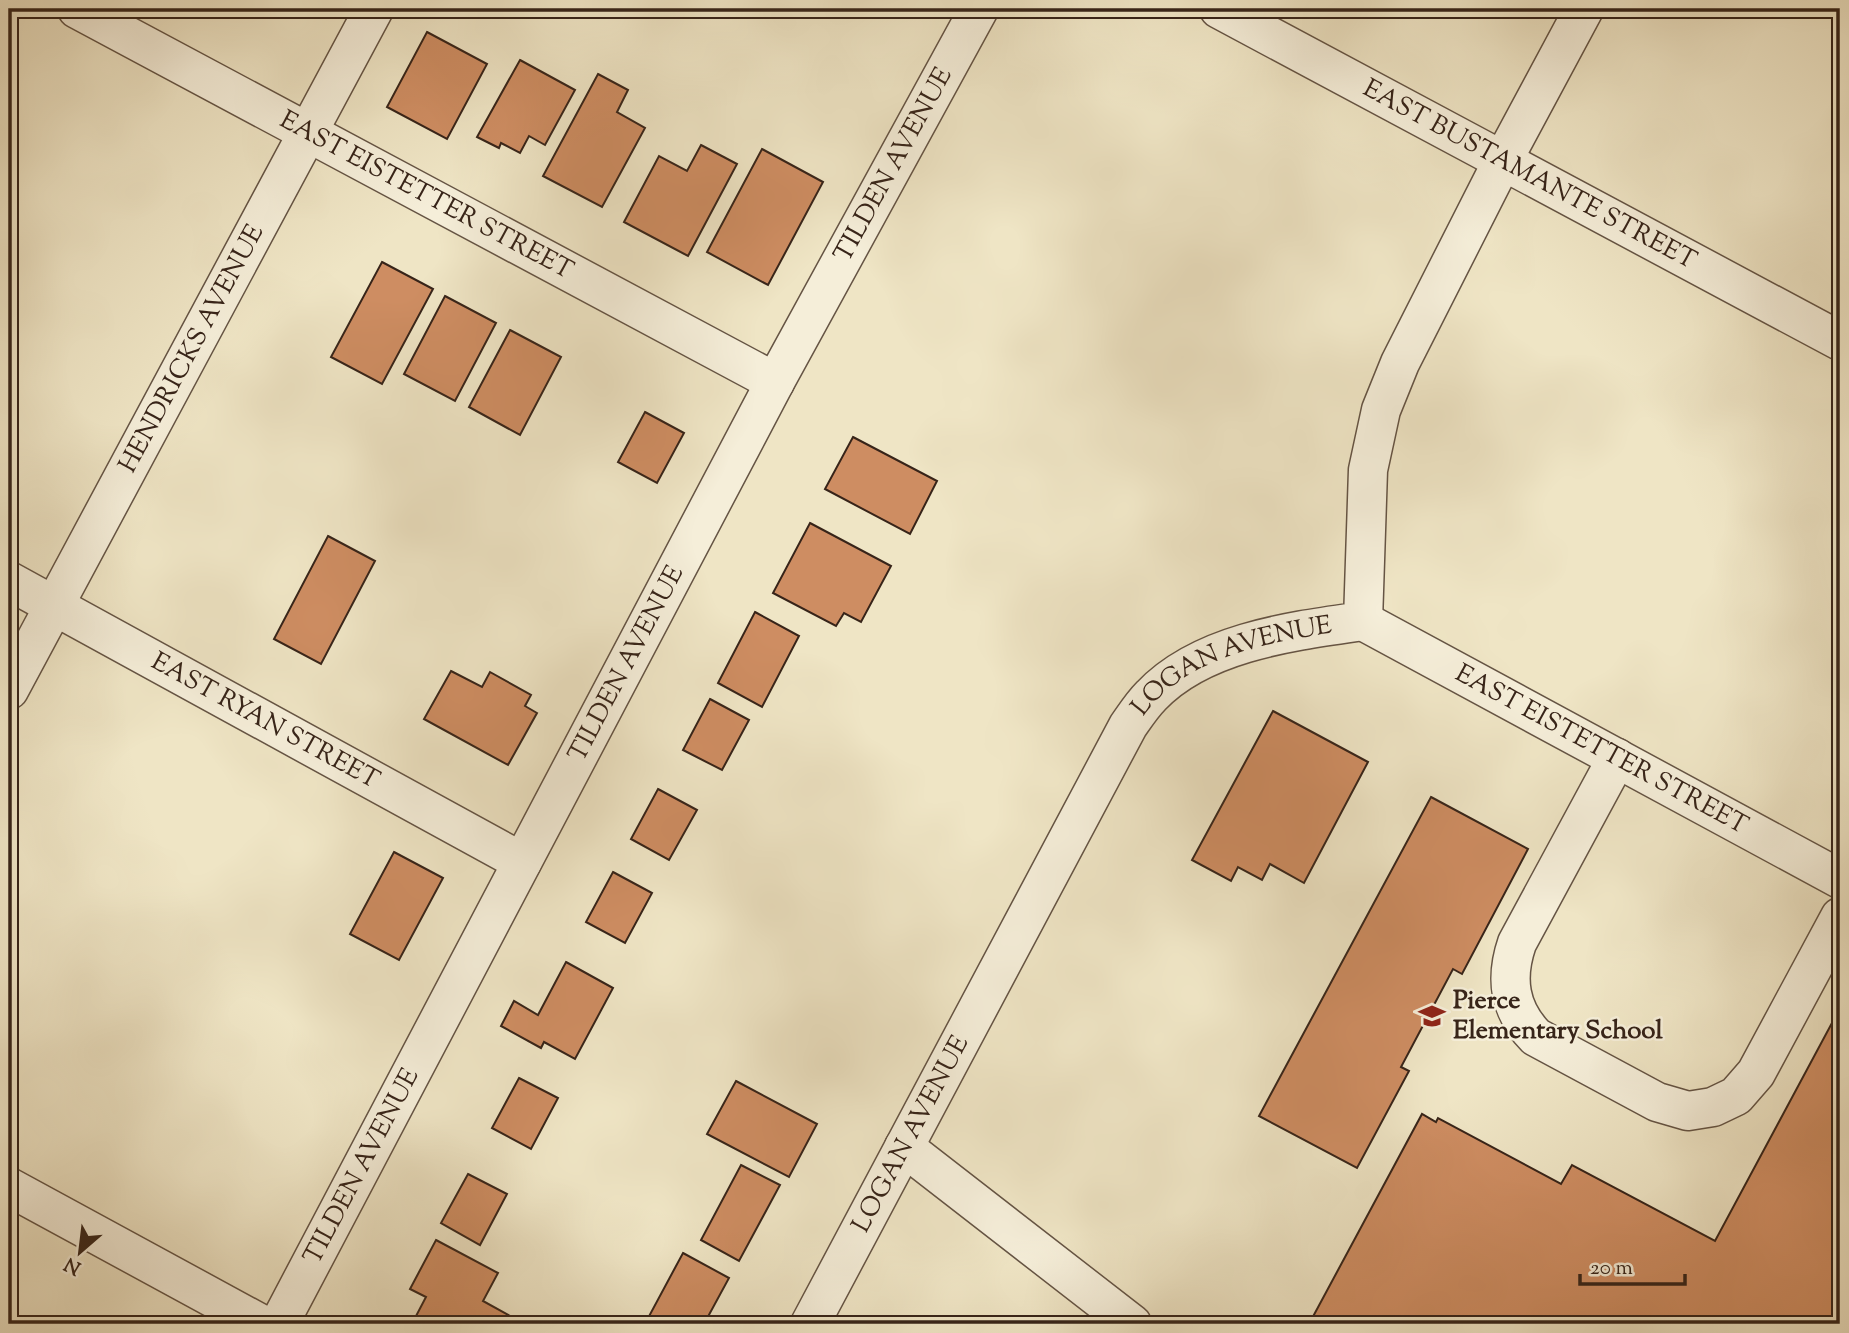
<svg xmlns="http://www.w3.org/2000/svg" width="1849" height="1333" viewBox="0 0 1849 1333" font-family="'Sorts Mill Goudy',serif">
<style>
.building{fill:#ce8d62;stroke:#372419;stroke-width:2}
.lines{fill:none;stroke-linecap:round;stroke-linejoin:round}
.minor-casing{stroke:#655444;stroke-width:41}
.minor{stroke:#f5eed9;stroke-width:38}
.labels{text-anchor:middle;dominant-baseline:central;stroke-width:5;stroke-linejoin:round;paint-order:stroke}
.street-label{font-size:26px;fill:#372419;stroke:#f5eed9}
.poi-label{font-size:26px;font-weight:bold;fill:#372419;stroke:#f5eed9;text-anchor:start}
</style>
<rect width="100%" height="100%" fill="#efe5c5"/>
<filter id="stains"><feTurbulence type="fractalNoise" baseFrequency=".00286" numOctaves="4"/><feColorMatrix values="0 0 0 0 .2 0 0 0 0 .09 0 0 0 0 .02 0 0 0 .5 -.17"/></filter>
<radialGradient id="worn" r=".72"><stop offset=".6" stop-color="#630" stop-opacity="0"/><stop offset="1" stop-color="#630" stop-opacity=".3"/></radialGradient>
<!-- building -->
<g class="building">
<path d="M427 32 487 64 447 139 387 107Z"/>
<path d="M520 60 575 90 545 145 529 136 520 153 501 143 499 148 477 137Z"/>
<path d="M598 74 628 90 617 112 645 128 602 207 543 176Z"/>
<path d="M701 145 737 164 688 256 624 222 659 156 687 171Z"/>
<path d="M762 149 823 182 768 285 707 252Z"/>
<path d="M382 262 433 289 382 384 331 357Z"/>
<path d="M445 296 496 323 455 401 404 374Z"/>
<path d="M510 330 561 357 520 435 469 407Z"/>
<path d="M645 412 684 433 657 483 618 462Z"/>
<path d="M853 437 937 481 910 534 825 489Z"/>
<path d="M810 523 891 566 861 622 844 613 836 626 773 593Z"/>
<path d="M328 536 375 561 321 664 274 639Z"/>
<path d="M755 612 799 636 762 707 718 683Z"/>
<path d="M451 671 482 687 490 672 531 695 525 706 537 713 508 765 424 719Z"/>
<path d="M710 699 749 720 722 770 683 750Z"/>
<path d="M1273 711 1368 762 1304 883 1270 864 1262 880 1238 867 1231 881 1192 860Z"/>
<path d="M658 789 697 810 669 860 631 839Z"/>
<path d="M1431 797 1528 849 1462 974 1453 969 1401 1067 1409 1071 1357 1168 1259 1116Z"/>
<path d="M394 852 443 878 399 960 350 934Z"/>
<path d="M613 872 652 893 625 943 586 922Z"/>
<path d="M566 962 613 988 575 1059 544 1042 541 1048 501 1026 514 1001 538 1015Z"/>
<path d="M1840 1008V1324H1309L1422 1114 1436 1122 1438 1118 1561 1184 1572 1165 1715 1241Z"/>
<path d="M519 1078 558 1098 531 1149 492 1128Z"/>
<path d="M736 1081 817 1124 789 1177 707 1134Z"/>
<path d="M741 1165 780 1185 739 1261 701 1240Z"/>
<path d="M468 1174 507 1194 480 1245 441 1223Z"/>
<path d="M436 1240 498 1273 483 1301 521 1322 520 1324H428L415 1318 426 1297 410 1289Z"/>
<path d="M683 1253 729 1278 704 1324H654L647 1320Z"/>
</g>
<g class="lines">
<defs>
<g id="minor">
<path id="s1" d="M77 9 775 382"/>
<path id="s2" d="M1219 9 1840 341"/>
<path id="s3" d="M9 581 522 862"/>
<path id="s4" d="M1363 621 1840 879"/>
<path id="s5" d="M9 690 374 9"/>
<path d="M1617 758 1517 943C1505 978 1509 1010 1536 1037L1657 1102 1688 1111 1713 1107 1736 1096 1756 1073 1840 917"/>
<path d="M904 1147 1132 1324"/>
<path d="M9 1187 261 1324"/>
<path id="s6" d="M279 1324 775 382 979 9"/>
<path id="s7" d="M810 1324 1128 726C1135 716 1142 705 1151 696 1202 642 1293 631 1363 621L1368 470 1381 410 1400 363 1503 160 1584 9"/>
</g>
</defs>
<!-- minor casing -->
<use href="#minor" class="minor-casing"/>
<!-- minor -->
<use href="#minor" class="minor"/>
</g>
<!-- icons -->
<defs>
<symbol id="school-bare" viewBox="-9 -9 18 18"><path d="M0-5L7-2L0 1L-7-2ZM-4 1L0 2.5L4 1V4Q0 6-4 4Z" fill="#8f2418" stroke="#f5eed9" stroke-width="2.5" paint-order="stroke"/></symbol>
</defs>
<g fill-rule="evenodd">
<use href="#school-bare" x="1413" y="997" width="38" height="38"/>
</g>
<g class="labels">
<!-- street labels -->
<g class="street-label">
<text stroke="none"><textPath href="#s6" startOffset="1312">TILDEN AVENUE</textPath></text>
<text stroke="none"><textPath href="#s2" startOffset="352">EAST BUSTAMANTE STREET</textPath></text>
<text stroke="none"><textPath href="#s1" startOffset="396">EAST EISTETTER STREET</textPath></text>
<text stroke="none"><textPath href="#s5" startOffset="387">HENDRICKS AVENUE</textPath></text>
<text stroke="none"><textPath href="#s6" startOffset="746">TILDEN AVENUE</textPath></text>
<text stroke="none"><textPath href="#s7" startOffset="803">LOGAN AVENUE</textPath></text>
<text stroke="none"><textPath href="#s3" startOffset="292">EAST RYAN STREET</textPath></text>
<text stroke="none"><textPath href="#s4" startOffset="271">EAST EISTETTER STREET</textPath></text>
<text stroke="none"><textPath href="#s7" startOffset="215">LOGAN AVENUE</textPath></text>
<text stroke="none"><textPath href="#s6" startOffset="178">TILDEN AVENUE</textPath></text>
</g>
<!-- poi labels -->
<g class="poi-label">
<text x="1453" y="1001">Pierce<tspan x="1453" dy="30">Elementary School</tspan></text>
</g>
</g>
<!-- margin -->
<rect width="1849" height="1333" fill="none" stroke="#efe5c5" stroke-width="35"/>
<rect x="10" y="10" width="1828" height="1312" fill="none" stroke="#372419" stroke-width="3.5"/>
<rect x="18" y="18" width="1814" height="1298" fill="none" stroke="#372419" stroke-width="2"/>
<!-- north arrow -->
<g transform="translate(80 1252) rotate(208)" stroke="#f5eed9" stroke-width="5" paint-order="stroke">
<path d="M0-5L12 26L0 18L-12 26Z" fill="#372419"/>
<text y="-10" font-size="19" font-weight="bold" text-anchor="middle" fill="#372419">N</text>
</g>
<!-- scale -->
<path d="M1580 1274v10h105v-10" fill="none" stroke="#372419" stroke-width="3.5"/>
<text x="1590" y="1274" font-size="21" fill="#372419" stroke="#f5eed9" stroke-width="5" paint-order="stroke">20 m</text>
<rect width="100%" height="100%" filter="url(#stains)"/>
<rect width="100%" height="100%" fill="url(#worn)"/>
</svg>
